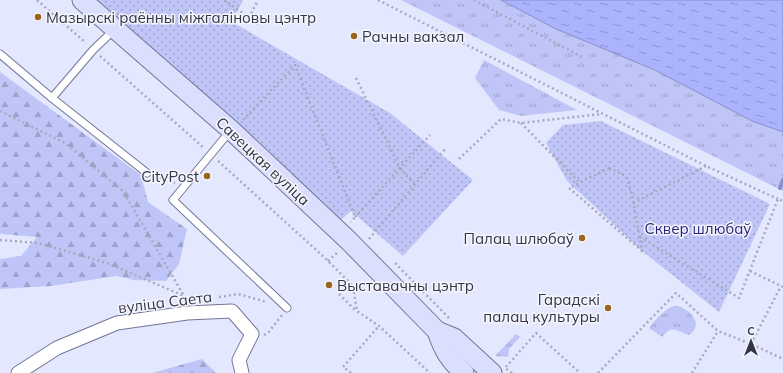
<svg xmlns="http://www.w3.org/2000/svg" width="783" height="373" viewBox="0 0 783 373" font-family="Mulish,sans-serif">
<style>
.grass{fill:url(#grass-tufts)}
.forest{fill:url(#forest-firs)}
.park{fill:url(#park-dots)}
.water{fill:url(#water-ripples);stroke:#888ec6}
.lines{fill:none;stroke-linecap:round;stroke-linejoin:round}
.stream{stroke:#888ec6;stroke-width:4}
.service-casing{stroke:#727696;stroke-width:9}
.minor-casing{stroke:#727696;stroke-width:15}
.secondary-casing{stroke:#727696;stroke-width:21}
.path{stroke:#a7aabe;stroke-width:2.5;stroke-dasharray:2 3;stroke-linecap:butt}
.service{stroke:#fff;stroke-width:7}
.minor{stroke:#fff;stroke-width:13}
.secondary{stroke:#dcdefd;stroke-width:19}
.poi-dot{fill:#9b651e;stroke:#f5f6fd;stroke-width:1.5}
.labels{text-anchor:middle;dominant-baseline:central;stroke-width:3;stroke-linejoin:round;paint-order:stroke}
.poi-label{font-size:15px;fill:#353645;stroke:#f5f6fd;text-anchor:start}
.street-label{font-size:15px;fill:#353645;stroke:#f5f6fd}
.park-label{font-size:15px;fill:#2a2578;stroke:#f5f6fd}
</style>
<defs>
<pattern id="grass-tufts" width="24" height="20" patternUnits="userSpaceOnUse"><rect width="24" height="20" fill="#bfc6f7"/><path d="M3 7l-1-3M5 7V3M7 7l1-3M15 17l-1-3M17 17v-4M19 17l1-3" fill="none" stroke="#9ca2ca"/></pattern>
<pattern id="forest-firs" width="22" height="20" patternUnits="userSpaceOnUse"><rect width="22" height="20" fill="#bfc6f7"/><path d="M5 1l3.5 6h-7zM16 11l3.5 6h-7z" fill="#9ca2ca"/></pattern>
<pattern id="park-dots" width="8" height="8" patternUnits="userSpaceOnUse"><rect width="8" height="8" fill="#bfc6f7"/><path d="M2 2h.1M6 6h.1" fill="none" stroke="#9ca2ca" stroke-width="1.8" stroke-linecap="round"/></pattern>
<pattern id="water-ripples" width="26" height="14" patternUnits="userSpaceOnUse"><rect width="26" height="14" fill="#abb3fe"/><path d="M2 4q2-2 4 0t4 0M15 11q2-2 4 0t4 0" fill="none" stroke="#8c92cf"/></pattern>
</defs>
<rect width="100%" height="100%" fill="#e4e8fe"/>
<!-- grass -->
<g class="grass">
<path d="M401 0H501L556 29 655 70 752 121 783 132V191Z"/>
<path d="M484 60 577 110 521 116 499 110 475 78Z"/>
<path d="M673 306C688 305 706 325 689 335 676 331 672 324 662 337L649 328C656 319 663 311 673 306Z"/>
<path d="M516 334 520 337 509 349 508 357 495 356Z"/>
</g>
<!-- forest -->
<g class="forest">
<path d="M0 72 141 175 148 202 187 229 179 264 166 281 134 280 116 276 51 286 0 289V259L21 256 37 237 0 234Z"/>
<path d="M202 359 216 373H152Z"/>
</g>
<!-- park -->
<g class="park">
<path d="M96 0H243L232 22 390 113 473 180 403 256 351 211 340 221Z"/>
<path d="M601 121 770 204 719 312 642 251 567 181 546 143 563 125Z"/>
</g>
<!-- water -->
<path class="water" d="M501 0H783V132L752 121 655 70 556 29Z"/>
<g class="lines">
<!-- stream -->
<path class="stream" d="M780 188 783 180"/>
<defs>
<g id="service">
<path d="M0 54 52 98 93 50 115 29"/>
<path d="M52 98 147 173"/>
<path d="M231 130 173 200 287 308"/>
</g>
<path id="minor" d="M18 373 57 348 117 323 187 313 232 311 252 334 239 360 242 373"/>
<g id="secondary">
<path d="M82 0 231 130 349 241 437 331 454 338 492 373"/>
<path d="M437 331C443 349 449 360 464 373"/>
</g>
</defs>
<!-- service casing -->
<use href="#service" class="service-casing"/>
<!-- minor casing -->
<use href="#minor" class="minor-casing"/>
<!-- secondary casing -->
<use href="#secondary" class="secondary-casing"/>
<!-- path -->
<g class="path">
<path d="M37 0 86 43"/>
<path d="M224 0 260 25"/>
<path d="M378 0 706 166 778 199"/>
<path d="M474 0 584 58"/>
<path d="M249 18 258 0"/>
<path d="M100 56 204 148"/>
<path d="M356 78 400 168 415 185"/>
<path d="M0 111 65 143 123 191 184 296 186 302"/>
<path d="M243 120 295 65 355 217 351 222"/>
<path d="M521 123 580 183"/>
<path d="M459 159 501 119 521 123 601 114"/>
<path d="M218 161 324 257 353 286 357 311 379 326 430 373"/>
<path d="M609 168 626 176 632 194 642 251 569 188Z"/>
<path d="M155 176 175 183"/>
<path d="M633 203 706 166"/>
<path d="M355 217 430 135"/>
<path d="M640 237 739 298 778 199 783 201"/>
<path d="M369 239 445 149"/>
<path d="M0 240 38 243 107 263 184 296"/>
<path d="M328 261 338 252"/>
<path d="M395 263 449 318"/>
<path d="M750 271 783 287"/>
<path d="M339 294 356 311"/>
<path d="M219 297 238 294 267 302"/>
<path d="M264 335 268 333 282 315"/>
<path d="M751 344 781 286"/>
<path d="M351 373 343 367 379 326"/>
<path d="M512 373 505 368 536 333 580 373"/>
<path d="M598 373 676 293 718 331 751 344 783 359"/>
<path d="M692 373 718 331"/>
</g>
<!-- service -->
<use href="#service" class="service"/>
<!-- minor -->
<use href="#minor" class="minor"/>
<!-- secondary -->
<use href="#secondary" class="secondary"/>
</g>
<!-- markers -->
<g class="poi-dot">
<circle cx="38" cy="17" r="4"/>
<circle cx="354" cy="36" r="4"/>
<circle cx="207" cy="176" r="4"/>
<circle cx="582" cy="238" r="4"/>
<circle cx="329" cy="285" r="4"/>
<circle cx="608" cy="308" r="4"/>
</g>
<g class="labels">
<!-- poi labels -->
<g class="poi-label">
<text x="46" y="17">Мазырскі раённы міжгаліновы цэнтр</text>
<text x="362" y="36">Рачны вакзал</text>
<text x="199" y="176" text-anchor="end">CityPost</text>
<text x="574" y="238" text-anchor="end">Палац шлюбаў</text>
<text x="337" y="285">Выставачны цэнтр</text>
<text x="600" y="299" text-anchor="end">Гарадскі<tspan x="600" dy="17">палац культуры</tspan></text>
</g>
<!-- street labels -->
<g class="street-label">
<text transform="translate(263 161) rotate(43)">Савецкая вуліца</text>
<text transform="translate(165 302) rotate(-7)">вуліца Саета</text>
</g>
<!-- park labels -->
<g class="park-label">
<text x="698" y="228">Сквер шлюбаў</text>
</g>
</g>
<!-- north arrow -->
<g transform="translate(751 341)" stroke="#f5f6fd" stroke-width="3" paint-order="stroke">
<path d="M0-3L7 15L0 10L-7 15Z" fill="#353645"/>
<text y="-6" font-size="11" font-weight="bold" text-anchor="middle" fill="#353645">С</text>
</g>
</svg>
